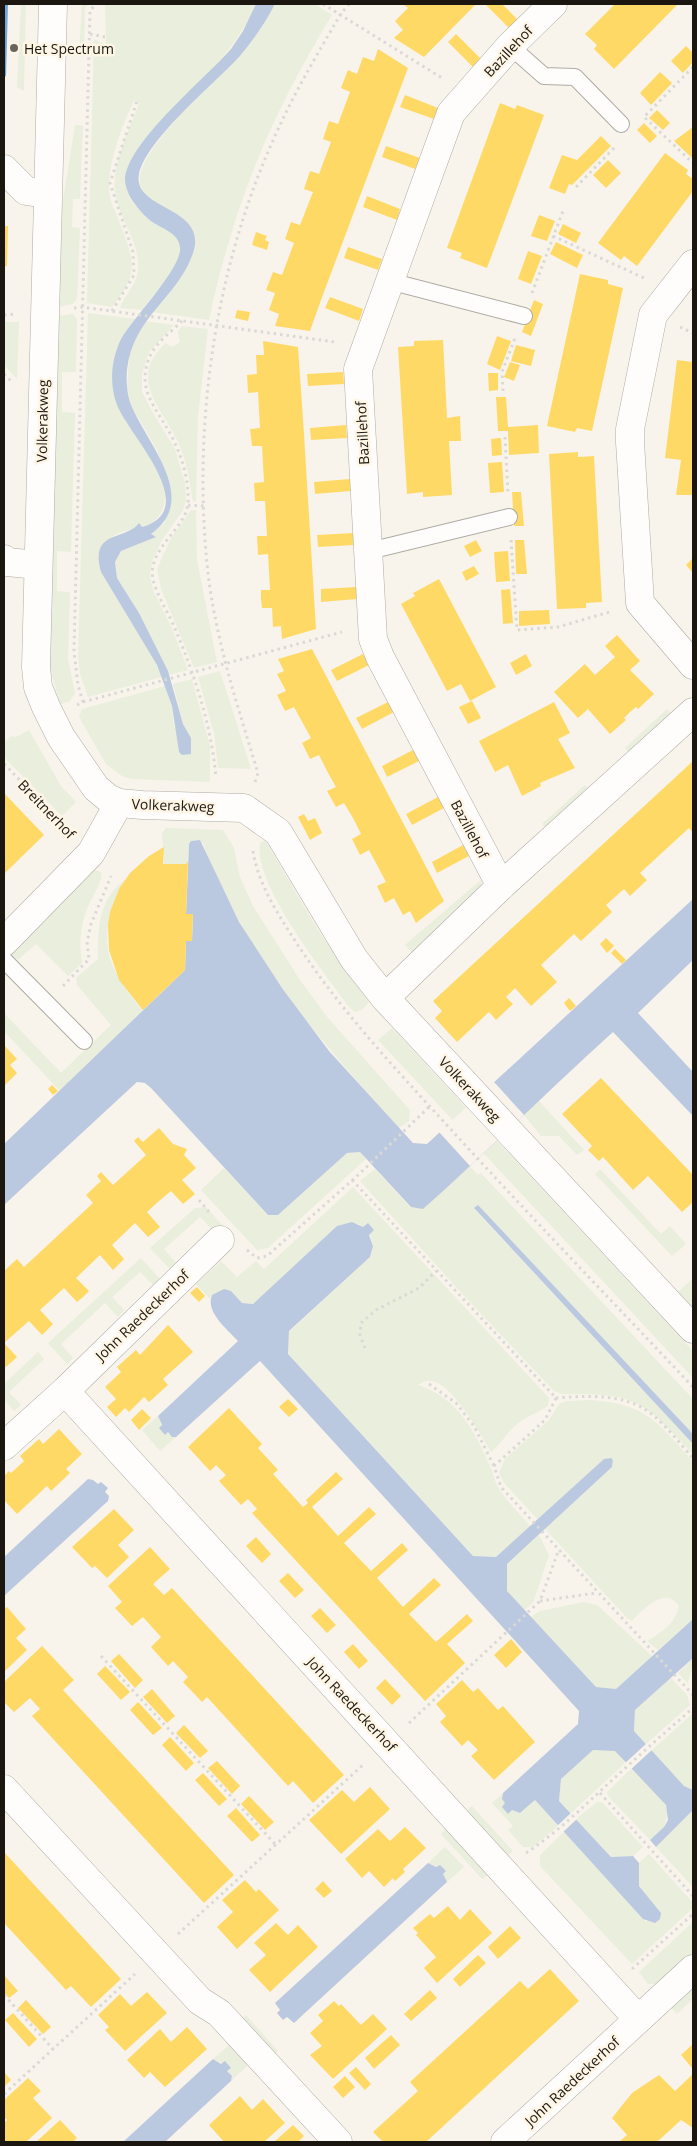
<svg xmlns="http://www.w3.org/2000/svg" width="697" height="2146" viewBox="0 0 697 2146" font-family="'Open Sans',sans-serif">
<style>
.green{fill:#eaeedd}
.water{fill:#bbc9e0}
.pier{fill:#f9f4eb}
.homes{fill:#ffd966}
.schools{fill:#6fa8dc}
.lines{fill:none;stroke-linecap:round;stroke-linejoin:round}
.lane-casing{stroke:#afaba4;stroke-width:18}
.street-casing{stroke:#afaba4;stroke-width:29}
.secondary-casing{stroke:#afaba4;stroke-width:29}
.path{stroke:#dad9d6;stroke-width:3;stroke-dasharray:2.5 4;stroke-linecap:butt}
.lane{stroke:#fefdfc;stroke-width:16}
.street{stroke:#fefdfc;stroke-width:28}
.secondary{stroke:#fefdfc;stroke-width:28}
.poi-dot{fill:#69645d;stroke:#fff5e5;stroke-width:2}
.labels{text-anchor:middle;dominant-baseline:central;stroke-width:5;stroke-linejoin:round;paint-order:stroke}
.poi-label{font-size:14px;fill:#1b1710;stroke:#fff5e5;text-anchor:start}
.street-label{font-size:14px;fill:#1b1710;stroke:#fff5e5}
</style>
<rect width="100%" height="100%" fill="#f9f4eb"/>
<!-- green -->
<g class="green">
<path d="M21 4H26L24 91 17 87Z"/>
<path d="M82 4H89L85 7 84 53H79Z"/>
<path d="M105 4H256C233 57 186 96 147 137 85 219 183 217 181 250 179 269 152 295 142 310L120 308C123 297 135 287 137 275 143 247 122 224 116 198 109 167 129 132 139 103L135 100C123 120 107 167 109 191 109 199 114 208 117 216 132 257 143 269 112 307L87 303 94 39 106 45Z"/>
<path d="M275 4H315L332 15C270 117 234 203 209 320L152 312 172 287 192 230C182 210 148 205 141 187 128 155 220 78 241 54 254 39 264 21 275 4Z"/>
<path d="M75 125H83L80 199H73L72 227 80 228 77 299 73 304 59 307 61 214Z"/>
<path d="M88 313 135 319C115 344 110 359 115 390 117 397 117 406 120 412 134 440 183 485 158 517 149 529 130 528 117 534 111 537 107 542 102 546L162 677 88 697 80 674 78 655Z"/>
<path d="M73 314 77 319 76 372H62V412L75 413 71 552 57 551V591L70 592 68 660 75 693 69 702 60 704 50 668 58 316Z"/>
<path d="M145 321 174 325 149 352 142 374V392L153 413 175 449 185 483 186 501 183 510 162 540 152 561 150 576 153 590 172 628 188 670 169 675 139 613 117 578 115 562 121 551 156 537 151 534 164 524 171 489 157 450 132 407 127 389 129 358 135 339Z"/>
<path d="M4 322H19L17 379 4 365Z"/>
<path d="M182 326 208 329 198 416 196 501H193L192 498C190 478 186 460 178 442 163 408 126 379 166 343L172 347 180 342 178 332Z"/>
<path d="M191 510H196L197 560 217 662 194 668 161 589 157 569 170 540Z"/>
<path d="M220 671 251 769 218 768 214 733 198 677Z"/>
<path d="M192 679 210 746V782L131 779 122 776 106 764 79 717 82 709 165 686 172 706 174 727 191 738 183 724 173 684Z"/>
<path d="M667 709 673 715 630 754 625 748Z"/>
<path d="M29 730 61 786 76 802 62 816 4 757V743L11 736 16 737Z"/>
<path d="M585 785 591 791 547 830 542 824Z"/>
<path d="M166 828 223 830 234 848 240 877 253 906 300 980 328 1018 410 1110 409 1121 399 1128C336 1058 273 988 229 903 219 883 209 864 203 843L189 844 187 865 164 864 162 833Z"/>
<path d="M265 840 318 930 369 1002 362 1010 355 1012 350 1008C325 974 253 884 260 843Z"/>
<path d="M94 869 102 873C101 884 95 892 90 902 80 923 79 941 82 963L68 976 36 944 19 959 12 960 8 956Z"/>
<path d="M482 879 480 889 413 954 405 945Z"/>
<path d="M125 880C120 894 113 909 109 924 100 956 123 988 143 1010L60 1091 4 1031V1013L61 1073 111 1025 77 985 76 978 98 959C97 930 99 898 125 880Z"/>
<path d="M392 1028 693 1351V1378L378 1040Z"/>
<path d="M538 1100 584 1150 577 1155 559 1136H541L524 1115Z"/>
<path d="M360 1152 366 1159 268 1248 257 1250 201 1190 224 1168 268 1215H278L347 1153Z"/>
<path d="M470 1166 478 1175 481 1173 693 1399V1434L478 1206 474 1209 693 1444V1454C642 1401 638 1393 562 1394L554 1391 465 1297 360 1181 375 1169 410 1207 423 1208Z"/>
<path d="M600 1169 661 1234 670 1226 686 1244 672 1256 595 1174Z"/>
<path d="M353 1187 549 1398 548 1406C537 1414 525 1416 515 1426 506 1434 501 1444 491 1452 482 1436 449 1378 429 1381 425 1381 421 1383 418 1385 456 1397 474 1429 489 1464 493 1471 494 1479 497 1485 505 1500 520 1514 531 1527L496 1557 473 1556 288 1354 289 1332 370 1257 373 1246 367 1223 363 1227 358 1224 337 1227 253 1304 242 1303 236 1296 212 1295 210 1299 196 1284 221 1261 237 1277 256 1261 264 1269Z"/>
<path d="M206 1207 224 1227 216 1233 200 1217 164 1249 176 1263 170 1269 150 1248 195 1208Z"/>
<path d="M141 1258 160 1279 153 1285 140 1272 112 1297 124 1310 118 1317 105 1303 61 1344 73 1358 67 1364 48 1343Z"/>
<path d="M692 1279 693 1281V1309L678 1292Z"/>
<path d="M38 1352 44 1359 9 1392 21 1405 14 1411 4 1399V1384Z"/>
<path d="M591 1400C648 1404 657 1423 693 1461V1619L658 1650 647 1641C662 1632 675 1624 679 1606 666 1585 643 1609 632 1621L628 1619 545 1529 612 1467 613 1460 604 1459 539 1521 504 1483 499 1473 505 1459 549 1420 559 1404 566 1401Z"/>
<path d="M158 1416 165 1435 168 1432 172 1437H176L160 1451 142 1430Z"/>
<path d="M539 1535 549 1555 533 1603 524 1610 507 1592V1564Z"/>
<path d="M584 1602 597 1605 652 1656 616 1689 596 1687 530 1617 540 1611Z"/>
<path d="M693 1658C693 1669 689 1675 688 1684L678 1673Z"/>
<path d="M671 1678 687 1695 690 1705 646 1744 634 1731 635 1710Z"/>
<path d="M693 1713V1790L684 1786 651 1751Z"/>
<path d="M593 1750H615L625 1763 570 1814 559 1801 561 1778Z"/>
<path d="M631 1769 663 1800 668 1812 664 1827 650 1840 608 1796 607 1792Z"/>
<path d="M503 1793 502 1799 506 1803 502 1807 520 1813 535 1800 558 1826 533 1847H523L508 1830 513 1826 492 1803Z"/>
<path d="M597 1802H602L643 1847 633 1856 611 1857 576 1819Z"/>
<path d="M472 1806 513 1851 506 1857 465 1812Z"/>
<path d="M693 1810V1887L656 1847Z"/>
<path d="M448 1827 490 1873 482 1879 441 1834Z"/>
<path d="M564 1832 646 1922 658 1910 639 1886V1863L649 1854 693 1903V1908L632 1964 540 1866V1855Z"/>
<path d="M445 1847 464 1867 447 1882 442 1874 445 1871 440 1865 436 1867 428 1863Z"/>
<path d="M693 1922V1954L660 1984H648L639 1972Z"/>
<path d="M693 1985V1999L677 2014 670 2007Z"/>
<path d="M246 2015 278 2051 272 2057 240 2021Z"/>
<path d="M229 2045 248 2065 231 2081 232 2076 227 2071 231 2068 213 2059Z"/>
</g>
<!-- water -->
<g class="water">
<path d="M256 4H275C265 23 253 41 239 57 214 84 146 140 139 174 132 211 209 206 193 253 178 298 133 316 127 370 126 382 127 396 132 407 148 445 200 499 151 534L156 537 121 551 115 562 117 578 139 613 168 671 183 724 191 738V754L182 755 179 752 172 706 157 665 101 572C89 529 126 541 139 523L142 527C204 509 127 433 117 405 109 383 111 360 121 339 134 317 177 273 180 251 182 234 162 229 151 221 142 214 134 204 129 195 127 190 125 185 125 180 126 143 206 78 231 49L243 31Z"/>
<path d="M200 840 239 922 282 988 329 1051 413 1143 427 1144 693 899V960L638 1013 693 1072V1116L613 1032C549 1090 488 1151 423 1209L411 1207 360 1152 347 1153 278 1215H268L151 1088 145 1083 137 1082 4 1205V1144L185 970 186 941H192L193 914H186L189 844 191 841Z"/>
<path d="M478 1205 693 1434V1444L474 1208Z"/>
<path d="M352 1222 363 1227 368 1223 374 1230 369 1235 373 1246 370 1257 289 1331 288 1354 473 1556 496 1557 604 1459 611 1458 613 1460 612 1467 507 1564V1591L596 1687 616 1689 693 1619V1658L635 1710 634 1731 684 1786 693 1790V1810L656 1847 650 1840 664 1827 668 1820 666 1805 615 1751 593 1750 561 1779 559 1801 611 1857 633 1856 639 1863V1886L661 1913 660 1919 655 1923 643 1919 535 1800 520 1813 512 1810 508 1814 502 1807 505 1803 502 1799 503 1793 578 1724 579 1711 260 1361 176 1437H172L168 1432 165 1435 159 1428 162 1425 158 1416 238 1341C227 1329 205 1312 212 1295L224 1289 231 1291 242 1303 253 1304 337 1226Z"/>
<path d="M88 1479 93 1480 98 1484 101 1482 108 1488 105 1492 109 1496 108 1501 4 1596V1557Z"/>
<path d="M428 1863 436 1867 440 1865 446 1871 443 1874 447 1882 294 2023 287 2017 283 2020 277 2013 280 2010 275 2003Z"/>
<path d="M213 2059 221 2064 225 2061 231 2068 227 2071 232 2076 231 2081 165 2142H123Z"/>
</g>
<!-- pier -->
<g class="pier">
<path d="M494 1082 524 1115 470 1166 439 1132Z"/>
<path d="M647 1743 653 1749 629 1771 623 1765Z"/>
<path d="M572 1812 578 1818 562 1833 556 1827Z"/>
</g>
<!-- homes -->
<g class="homes">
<path d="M403 4H476L424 57 394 38 403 30 395 21 408 8Z"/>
<path d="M485 4H502L519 21 510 29Z"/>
<path d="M615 4H678L614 69 594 49 597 45 585 34Z"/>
<path d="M456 34 481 59 473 67 448 42Z"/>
<path d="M686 46 693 53V62L683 73 671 61Z"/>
<path d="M378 49 408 68 321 300 310 331 275 326 279 314 269 310 275 293 266 290 273 272 282 275 294 243 285 239 291 222 300 225 313 192 304 189 310 171 319 174 331 142 323 139 329 121 338 124 350 92 341 88 348 70 357 74 363 57 374 61Z"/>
<path d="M660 72 672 83 651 105 640 93Z"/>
<path d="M405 95 438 108 434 119 400 107Z"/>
<path d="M500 103 515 109 517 105 544 115 487 268 460 258 462 253 447 248Z"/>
<path d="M657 110 670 123 663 130 649 118Z"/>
<path d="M644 123 657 136 650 143 637 130Z"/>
<path d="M693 127V157L692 158 674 141Z"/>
<path d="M601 136 611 146 572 185 569 184 565 194 549 188 562 155 577 160Z"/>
<path d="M386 146 420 158 415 169 382 157Z"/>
<path d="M665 153 688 170 686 174 693 179V191L637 266 624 256 621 260 598 243Z"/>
<path d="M608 160 621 173 606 188 593 175Z"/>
<path d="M367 196 400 209 397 220 363 207Z"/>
<path d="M539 215 555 221 547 241 531 236Z"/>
<path d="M563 224 581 233 576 243 558 234Z"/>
<path d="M4 226H8L7 266H4Z"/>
<path d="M256 232 267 236 265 240 269 242 267 250 252 245Z"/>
<path d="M556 242 583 255 577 268 550 254Z"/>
<path d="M348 247 382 259 378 270 344 258Z"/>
<path d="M528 251 542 256 531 284 518 279Z"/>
<path d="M580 274 608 280V284L623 288 592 431 577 428 575 432 547 426Z"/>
<path d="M330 297 363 309 359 321 325 308Z"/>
<path d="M534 300 543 304 531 336 522 332Z"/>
<path d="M237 310 250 312 248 321 235 318Z"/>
<path d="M497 336 511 341 500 370 487 364Z"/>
<path d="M443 340 447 418 460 416 461 441H449L452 495 423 497V492L407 494 398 347 414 346V341Z"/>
<path d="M263 341 298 347 304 434 316 629 282 639 281 626 273 627 272 608H262L261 599V590H270L268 554 258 555 257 536H267L265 501H255L254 483 264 482 262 446H252L250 429 260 428 258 392 248 393 247 375 257 374 256 355H264Z"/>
<path d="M516 345 535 350 531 366 511 361Z"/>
<path d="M677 360 693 362V495H676L681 460 665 458Z"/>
<path d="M510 362 520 365 514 381 504 377Z"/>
<path d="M343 372 344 384 308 386 307 374Z"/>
<path d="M488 373H498V390L489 391Z"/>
<path d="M496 397H506L508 427 538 425 539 453 509 455 508 431H498Z"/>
<path d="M346 425 347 438 311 440 310 428Z"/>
<path d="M499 438H501L502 455 492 456 491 439Z"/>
<path d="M578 452V457L594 456 602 602 586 603V608L557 609 549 454Z"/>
<path d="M502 462 504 492 490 493 488 463Z"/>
<path d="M350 479 351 491 315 494 314 482Z"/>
<path d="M512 492H521L524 526H514Z"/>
<path d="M353 533 354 545 318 547 317 535Z"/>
<path d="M476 540 482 551 470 557 464 546Z"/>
<path d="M515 540H524L527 574H516Z"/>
<path d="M508 551 510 581 496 582 494 552Z"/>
<path d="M693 558V573L686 565Z"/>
<path d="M474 566 479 574 466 581 462 572Z"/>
<path d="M439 579 496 687 470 701 461 684 447 691 401 604 415 596 413 593Z"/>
<path d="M356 587 357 599 321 602V589Z"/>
<path d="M510 589 513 623 503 624 501 590Z"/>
<path d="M549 610 550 624 519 626V611Z"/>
<path d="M617 635 640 661 630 670 654 694 638 709 636 707 630 712 624 718 626 720 610 734 588 709 578 718 554 692 585 664 595 675 615 657 605 646Z"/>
<path d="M312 649 444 901 416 923 410 911 403 915 394 898 385 903 377 886 386 882 369 850 360 855 352 839 361 834 353 818 344 803 336 807 327 791 336 787 327 771 319 755 310 759 302 743 311 738 294 707 285 711 277 695 286 691 277 674 284 671 278 659Z"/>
<path d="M363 654 369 665 337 681 331 670Z"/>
<path d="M526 654 532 666 516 675 510 663Z"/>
<path d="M472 701 481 718 468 724 459 707Z"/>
<path d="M388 702 394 712 362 729 356 718Z"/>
<path d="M554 702 570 733 558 739 575 768 540 783 541 786 522 796 508 765 495 772 479 741Z"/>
<path d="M413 750 419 761 387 777 382 766Z"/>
<path d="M693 761V833L689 828 640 873 647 880 630 896 624 889 606 905 612 912 581 941 574 934 541 965 557 982 531 1006 515 988 506 997 513 1004 496 1020 489 1012 457 1042 435 1018 442 1011 433 1001Z"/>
<path d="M4 793 44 835 4 874Z"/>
<path d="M438 797 444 808 412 825 406 814Z"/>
<path d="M304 814 308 821 315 818 322 833 310 840 298 817Z"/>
<path d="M463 845 469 856 437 873 432 862Z"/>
<path d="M164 847 163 864H186L188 861 186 914H193L192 937V941H186L185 970 143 1010 119 980 109 950 108 925 110 912 119 889 130 873 149 856Z"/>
<path d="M606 938 614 946 607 953 600 944Z"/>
<path d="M615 949 626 960 622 964 611 953Z"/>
<path d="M569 998 576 1006 570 1011 564 1003Z"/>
<path d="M4 1045 17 1059 10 1065 17 1073 4 1086Z"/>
<path d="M601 1078 693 1175V1202L682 1212 648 1176 633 1190 603 1157 599 1161 588 1150 592 1146 562 1114Z"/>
<path d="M52 1085 58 1091 53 1095 48 1089Z"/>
<path d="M159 1128 173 1144 187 1149 184 1155 196 1168 182 1180 195 1194 183 1204 171 1191 159 1201 147 1212 160 1227 148 1237 135 1223 112 1245 124 1259 113 1270 100 1255 76 1278 89 1291 83 1297 77 1302 64 1288 40 1310 53 1324 42 1335 29 1321 4 1343 17 1357 6 1367 4 1365V1271L17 1259 24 1267 93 1203 86 1195 101 1181 97 1176 101 1172 113 1185 146 1155 134 1141 138 1137 143 1142Z"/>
<path d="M197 1287 205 1296 199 1302 190 1293Z"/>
<path d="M168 1325 193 1352 163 1379 168 1385 149 1402 144 1397 129 1412 125 1408 116 1417 107 1407 116 1399 105 1387 121 1372 117 1367 136 1350 140 1355Z"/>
<path d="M288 1399 298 1409 289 1417 279 1407Z"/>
<path d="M229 1408 262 1444 258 1448 278 1470 273 1474 303 1507 308 1503 306 1500 336 1472 343 1479 312 1507 338 1536 369 1507 376 1514 344 1543 371 1571 402 1543 408 1550 377 1578 403 1607 434 1578 441 1585 409 1614 436 1642 467 1614 473 1621 447 1644 465 1663 425 1701 252 1513 257 1509 248 1499 241 1505 219 1481 226 1475 216 1465 210 1471 188 1447Z"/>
<path d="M142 1409 151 1418 139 1430 131 1420Z"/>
<path d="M59 1429 82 1454 66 1469 70 1473 51 1491 47 1486 17 1514 4 1500V1476L9 1471 11 1473 24 1461 20 1456 39 1439 43 1444Z"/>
<path d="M114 1509 134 1530 118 1545 129 1557 107 1578 95 1566 92 1568 72 1547Z"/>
<path d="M256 1537 271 1554 262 1563 246 1546Z"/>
<path d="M150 1547 170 1569 153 1584 164 1595 172 1588 344 1775 313 1803 293 1781 288 1786 207 1697 202 1702 183 1682 188 1677 173 1661 168 1666 151 1647 161 1637 143 1617 132 1626 115 1608 122 1602 108 1586Z"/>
<path d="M288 1573 304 1590 295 1598 279 1581Z"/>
<path d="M7 1607 26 1629 16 1638 27 1650 5 1671 4 1609Z"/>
<path d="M320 1608 336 1625 327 1633 311 1616Z"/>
<path d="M511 1639 522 1652 506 1668 494 1655Z"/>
<path d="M353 1644 368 1661 359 1669 344 1652Z"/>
<path d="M42 1646 74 1680 63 1690 234 1875 204 1903 32 1716 40 1709 30 1698 14 1712 4 1702V1682Z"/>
<path d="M119 1654 143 1680 135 1688 111 1661Z"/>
<path d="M105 1666 130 1692 121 1700 97 1674Z"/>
<path d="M385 1679 401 1696 392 1705 376 1688Z"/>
<path d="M462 1680 473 1692 478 1688 498 1710 503 1706 535 1742 494 1780 471 1756 478 1750 468 1740 462 1746 440 1722 446 1716 436 1704Z"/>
<path d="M152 1689 175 1716 167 1723 143 1697Z"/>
<path d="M138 1702 162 1728 153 1735 130 1710Z"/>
<path d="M184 1725 208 1751 200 1758 176 1733Z"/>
<path d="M170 1737 194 1763 186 1771 162 1745Z"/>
<path d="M217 1761 240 1786 232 1794 208 1768Z"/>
<path d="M203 1773 227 1799 219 1806 195 1780Z"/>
<path d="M370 1787 390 1809 341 1854 309 1820 342 1790 354 1802Z"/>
<path d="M249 1796 274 1822 265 1830 241 1804Z"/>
<path d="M236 1808 260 1835 252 1842 227 1816Z"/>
<path d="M405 1827 426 1848 403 1869 405 1872 395 1881 393 1878 384 1887 369 1871 362 1878 345 1859 378 1829 390 1841Z"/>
<path d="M4 1852 121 1979 91 2007 71 1986 66 1990 4 1923Z"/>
<path d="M245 1880 256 1892 259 1889 279 1910 237 1949 217 1927 233 1912 222 1900Z"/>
<path d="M323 1881 332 1891 324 1898 315 1889Z"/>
<path d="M448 1906 460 1920 470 1909 492 1933 437 1983 424 1968 436 1957 416 1935 418 1933 413 1928 430 1914 434 1918Z"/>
<path d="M276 1923 288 1935 298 1925 318 1947 270 1992 249 1970 266 1955 254 1943Z"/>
<path d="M510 1926 521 1938 498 1959 488 1947Z"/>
<path d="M478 1955 486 1963 460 1987 453 1979Z"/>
<path d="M550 1969 579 2001 426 2142H383L373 2132 418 2091 410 2082 520 1981 528 1989Z"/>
<path d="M4 1975 18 1991 9 1998 4 1992Z"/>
<path d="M430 1990 437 1998 411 2021 404 2014Z"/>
<path d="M147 1992 167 2013 125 2051 105 2030 109 2027 98 2015 120 1994 131 2006Z"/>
<path d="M26 2000 51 2027 43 2034 18 2008Z"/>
<path d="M334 2001 339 2006 341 2004 361 2025 373 2014 387 2029 333 2079 310 2055 322 2046 310 2033 323 2021 318 2015Z"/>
<path d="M13 2013 37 2039 29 2047 5 2020Z"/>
<path d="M187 2027 207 2049 165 2087 150 2072 144 2078 127 2060 160 2029 171 2042Z"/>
<path d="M391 2035 400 2045 374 2069 365 2058Z"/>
<path d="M693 2044V2069L681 2055Z"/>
<path d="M356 2067 371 2084 365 2090 349 2073Z"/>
<path d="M4 2072 11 2080 4 2087Z"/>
<path d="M693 2074V2128L681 2120 657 2142H619L627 2135 612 2118 632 2093 659 2075 675 2091Z"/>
<path d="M345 2076 355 2087 343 2098 333 2087Z"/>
<path d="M28 2078 41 2091 33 2098 52 2118 26 2142H4V2123L7 2120 4 2117V2100Z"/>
<path d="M240 2096 252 2110 263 2099 285 2123 264 2142H224L209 2125Z"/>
<path d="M60 2120 77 2138 73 2142H36Z"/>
<path d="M293 2125 304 2136 298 2142H274Z"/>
</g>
<!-- schools -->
<path class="schools" d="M4 4H8L6 77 4 74Z"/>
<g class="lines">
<defs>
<g id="lane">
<path d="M510 46 544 76 575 77 621 124"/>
<path d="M389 281 524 316"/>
<path d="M369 551 509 517"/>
<path d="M4 960 84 1041"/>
</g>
<g id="street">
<path d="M4 169 26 191 47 194"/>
<path d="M693 264 653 315 630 429V442L640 603 693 665"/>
<path d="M4 559 7 562 38 565"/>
<path d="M501 886 380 657 373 639 358 369 451 113 510 46 553 4"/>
<path d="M4 942 91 853 119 803"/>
<path d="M385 998 501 886 693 712"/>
<path d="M65 1391 638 2019"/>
<path d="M4 1446 65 1391 220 1240"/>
<path d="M4 1789 200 2001 219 2013 338 2142"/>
<path d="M505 2142 693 1969"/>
</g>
<path id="secondary" d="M53 4 36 667 38 687 46 707 61 737 96 788 108 798 119 803 142 805 244 808 278 832 354 959 385 998 693 1329"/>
</defs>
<!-- lane casing -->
<use href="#lane" class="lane-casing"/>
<!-- street casing -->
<use href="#street" class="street-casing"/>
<!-- secondary casing -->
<use href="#secondary" class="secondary-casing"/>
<!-- path -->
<g class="path">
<path d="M323 4 442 78"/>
<path d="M90 34 105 37"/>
<path d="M693 67 644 117 693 163"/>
<path d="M576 187 616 146"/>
<path d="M553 236 644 278"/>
<path d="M532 293 563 211"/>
<path d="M74 308 82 307 335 342"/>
<path d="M112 311 134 275 133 252 110 183 137 101"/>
<path d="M4 315 16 314"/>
<path d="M182 321C172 331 157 342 151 354 134 389 157 408 172 437 182 457 189 479 188 502 187 529 147 548 153 579 157 597 170 615 176 631 196 679 211 725 216 777"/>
<path d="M680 327 693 333"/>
<path d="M4 374 13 383"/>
<path d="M503 391 502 372 515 338"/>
<path d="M505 437 508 494"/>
<path d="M188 505 204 506"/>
<path d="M511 540 517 630 558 627 613 611"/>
<path d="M83 702 342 632"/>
<path d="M77 705 83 702 78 685 74 651 90 10 97 4"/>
<path d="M4 764 70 831"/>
<path d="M255 782 258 773C236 701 212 629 206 553 194 407 218 255 281 123 298 86 320 50 340 15L349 4"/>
<path d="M253 851C258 883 275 909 292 936 336 1005 390 1063 445 1123 526 1212 610 1299 693 1387"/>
<path d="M63 986 89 959 87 942 91 924 111 876"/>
<path d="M352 1180 556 1398"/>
<path d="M199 1200 209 1212"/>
<path d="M247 1250 257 1258 267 1256 357 1176 430 1106"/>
<path d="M365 1348 360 1335 361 1323 376 1310 419 1288 436 1271"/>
<path d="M429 1384 456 1403 474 1426 494 1466"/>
<path d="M556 1398 545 1420 494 1466 501 1487 693 1695"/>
<path d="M556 1398C582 1396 612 1394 637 1405 659 1415 677 1441 693 1458"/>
<path d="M540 1601 596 1593"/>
<path d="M101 1656 275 1844"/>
<path d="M409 1723 540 1601 559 1549"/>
<path d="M600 1793 693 1896"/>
<path d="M526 1853C561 1830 590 1800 621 1772 645 1750 669 1729 693 1708"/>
<path d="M178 1934 365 1763"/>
<path d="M632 1969 693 1914"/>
<path d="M4 1995 53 2049"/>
<path d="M4 2094 135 1974"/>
</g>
<!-- lane -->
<use href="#lane" class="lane"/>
<!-- street -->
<use href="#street" class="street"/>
<!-- secondary -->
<use href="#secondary" class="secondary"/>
</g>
<!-- markers -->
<circle class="poi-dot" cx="14" cy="48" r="5"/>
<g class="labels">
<!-- poi labels -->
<g class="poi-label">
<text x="24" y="48">Het Spectrum</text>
</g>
<!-- street labels -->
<g class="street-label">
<text transform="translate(508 51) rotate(-47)">Bazillehof</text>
<text transform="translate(42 421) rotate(-89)">Volkerakweg</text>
<text transform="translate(362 433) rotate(-93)">Bazillehof</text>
<text transform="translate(173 805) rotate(2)">Volkerakweg</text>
<text transform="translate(47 809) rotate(46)">Breitnerhof</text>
<text transform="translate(470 829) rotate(62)">Bazillehof</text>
<text transform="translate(470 1089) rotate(47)">Volkerakweg</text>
<text transform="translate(142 1315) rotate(-44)">John Raedeckerhof</text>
<text transform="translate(352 1704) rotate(47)">John Raedeckerhof</text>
<text transform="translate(572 2081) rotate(-43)">John Raedeckerhof</text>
</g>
</g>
<!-- border -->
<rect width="697" height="2146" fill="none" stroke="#1b1710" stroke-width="10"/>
</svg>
